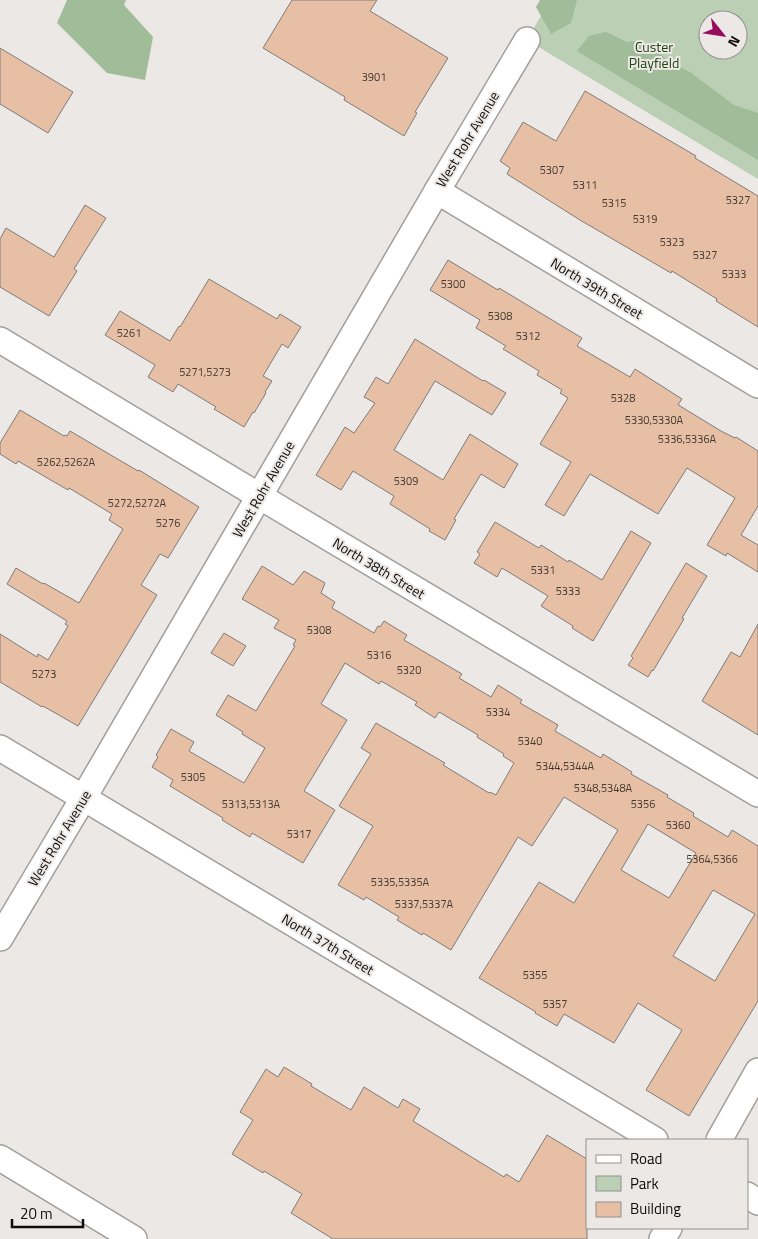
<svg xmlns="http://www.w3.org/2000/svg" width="758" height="1239" viewBox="0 0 758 1239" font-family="'Titillium Web',sans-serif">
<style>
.green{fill:#bacfb4;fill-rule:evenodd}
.forest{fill:#a0bc99}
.building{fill:#e6bfa5;stroke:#807c7a;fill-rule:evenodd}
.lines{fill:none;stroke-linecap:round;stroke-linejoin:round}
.street-casing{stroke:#a19e9b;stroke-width:28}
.street{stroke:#fff;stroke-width:25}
.labels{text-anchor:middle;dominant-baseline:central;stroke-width:4;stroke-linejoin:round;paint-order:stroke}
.number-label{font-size:11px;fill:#453a32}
.park-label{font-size:14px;fill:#1f4413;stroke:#ece8e5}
.street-label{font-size:14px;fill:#0f0d0c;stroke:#ece8e5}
</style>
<rect width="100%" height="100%" fill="#ece8e5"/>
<!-- green -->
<path class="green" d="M550 0H758V179L527 40ZM708 20H738V50H708Z"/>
<!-- forest -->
<g class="forest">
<path d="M67 0H126L124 5 153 37 145 80 107 73 57 23Z"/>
<path d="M540 0H577L571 23 551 34 536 7Z"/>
<path d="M606 32 627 42 637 41 662 55 668 61 690 72 734 105 758 113V160L577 51 589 36Z"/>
</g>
<!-- building -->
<g class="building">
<path d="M292 0H377L370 11 448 58 415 112 417 113 404 136 344 100 345 97 263 48Z"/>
<path d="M0 48 73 92 48 133 0 104Z"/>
<path d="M585 91 696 156 695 158 758 196V327L716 301 717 299 672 271 671 273 580 220 507 174 510 168 500 161 523 122 556 141Z"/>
<path d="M85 205 106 218 74 269 77 271 49 316 0 287V239L6 228 54 257Z"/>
<path d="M448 260 498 290 499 288 582 338 577 346 630 377 635 369 682 399 678 405 680 406 721 431 735 438 736 437 758 451V506L741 535 758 545V572L727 553 726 556 707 545 735 498 687 468 658 514 590 474 564 516 545 505 571 462 540 444 568 398 560 393 562 390 537 375 539 371 503 349 506 346 476 328 480 320 430 290Z"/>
<path d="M209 279 277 319 280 314 301 327 288 348 282 344 263 376 272 381 265 392 266 393 254 413 253 412 244 427 214 409 216 407 178 384 173 392 148 377 155 365 105 335 120 311 170 341 179 326 180 327Z"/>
<path d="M415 339 483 381 484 380 506 393 492 415 435 381 394 450 443 480 470 434 518 464 504 488 481 474 454 519 456 520 445 540 429 531 430 529 390 504 394 496 353 471 341 490 316 475 345 427 354 433 375 403 364 397 376 377 388 384Z"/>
<path d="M20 410 64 436 65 435 67 436 70 431 138 471 139 470 199 507 168 558 160 554 141 585 157 595 78 726 43 706 42 707 0 682V634L37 657 38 654 48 660 68 626 65 624 67 621 7 584 16 568 43 584 44 583 79 603 123 529 109 520 112 514 69 488 68 490 18 461 16 464 0 454V443Z"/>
<path d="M495 522 539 548 541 545 568 562 569 560 602 580 631 531 651 543 593 641 572 628 573 626 541 606 548 596 502 568 497 577 474 563 480 554 477 552Z"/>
<path d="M686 563 707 576 682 618 684 619 653 671 652 670 648 677 628 665 633 658 631 656Z"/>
<path d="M262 566 293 585 304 571 325 583 321 593 335 602 332 608 374 633 378 626 380 627 384 621 407 635 404 640 462 674 459 678 491 697 498 685 522 700 520 703 558 725 555 731 601 758 603 754 632 772 631 774 668 795 667 797 694 813 693 816 728 837 732 830 758 846V1001L689 1116 646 1090 682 1030 638 1003 614 1043 564 1014 557 1026 535 1013 536 1012 479 978 539 882 574 903 618 830 564 797 532 846 518 837 451 950 423 933 422 935 397 920 399 917 366 897 364 900 338 885 373 826 339 806 371 754 361 748 376 723 445 763 443 765 489 793 490 792 496 795 514 763 503 756 504 754 477 737 478 735 439 712 435 718 415 705 417 702 381 681 379 684 345 663 321 704 347 720 304 791 335 810 303 863 252 833 250 837 222 820 223 818 170 786 173 780 152 767 158 757 156 755 171 729 194 742 189 751 244 783 265 748 242 734 243 732 216 715 228 695 256 711 295 646 293 645 296 640 274 628 279 620 242 599ZM648 824 696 853 669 898 621 870ZM713 890 755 914 715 981 673 956Z"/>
<path d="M758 624V735L702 701 731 652 740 657Z"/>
<path d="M224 633 246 646 233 666 211 653Z"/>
<path d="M284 1067 312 1084 311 1086 351 1110 364 1087 398 1108 403 1099 420 1109 413 1121 504 1177 506 1174 519 1182 547 1135 587 1159V1239H333L291 1213 302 1194 264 1171 263 1173 232 1154 253 1120 240 1112 266 1069 278 1077Z"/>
</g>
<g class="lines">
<defs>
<g id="street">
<path d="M437 191 758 385"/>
<path d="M0 340 259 496 758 794"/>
<path d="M0 748 655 1140"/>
<path d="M0 938 84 797 437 191 527 40"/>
<path d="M719 1140 758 1071"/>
<path d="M0 1158 134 1239"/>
<path d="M747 1195 758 1202"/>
<path d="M662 1239 669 1228"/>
</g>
</defs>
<!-- street casing -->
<use href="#street" class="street-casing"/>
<!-- street -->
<use href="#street" class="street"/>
</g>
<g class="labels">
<!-- number labels -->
<g class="number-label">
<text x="374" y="77">3901</text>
<text x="552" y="170">5307</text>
<text x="585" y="185">5311</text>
<text x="738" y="200">5327</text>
<text x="614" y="203">5315</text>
<text x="645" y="219">5319</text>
<text x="672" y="242">5323</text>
<text x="705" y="255">5327</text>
<text x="734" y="274">5333</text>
<text x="453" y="284">5300</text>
<text x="500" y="316">5308</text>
<text x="129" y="333">5261</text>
<text x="528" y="336">5312</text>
<text x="205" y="372">5271,5273</text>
<text x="623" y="398">5328</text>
<text x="654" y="420">5330,5330A</text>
<text x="687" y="439">5336,5336A</text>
<text x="66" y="462">5262,5262A</text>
<text x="406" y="481">5309</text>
<text x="137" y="503">5272,5272A</text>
<text x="168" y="523">5276</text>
<text x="543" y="570">5331</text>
<text x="568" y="591">5333</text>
<text x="319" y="630">5308</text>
<text x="379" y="655">5316</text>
<text x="409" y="670">5320</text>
<text x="44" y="674">5273</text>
<text x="498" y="712">5334</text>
<text x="530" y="741">5340</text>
<text x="565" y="766">5344,5344A</text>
<text x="193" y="777">5305</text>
<text x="603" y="788">5348,5348A</text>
<text x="251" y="804">5313,5313A</text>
<text x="643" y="804">5356</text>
<text x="678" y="825">5360</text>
<text x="299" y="834">5317</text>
<text x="712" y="859">5364,5366</text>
<text x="400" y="882">5335,5335A</text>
<text x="424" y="904">5337,5337A</text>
<text x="535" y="975">5355</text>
<text x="555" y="1004">5357</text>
</g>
<!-- park labels -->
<g class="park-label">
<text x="654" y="46">Custer<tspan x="654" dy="16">Playfield</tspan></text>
</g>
<!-- street labels -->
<g class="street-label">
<text transform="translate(467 139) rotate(-59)">West Rohr Avenue</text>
<text transform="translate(597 288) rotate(31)">North 39th Street</text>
<text transform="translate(263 489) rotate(-60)">West Rohr Avenue</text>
<text transform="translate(379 568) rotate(31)">North 38th Street</text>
<text transform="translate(59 838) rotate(-59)">West Rohr Avenue</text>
<text transform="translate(328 944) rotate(31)">North 37th Street</text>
</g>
</g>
<!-- legend -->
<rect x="586" y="1139" width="162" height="90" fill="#ece8e5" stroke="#94908e"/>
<rect x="596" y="1155" width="25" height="8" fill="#ffffff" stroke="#94908e"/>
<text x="630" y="1164" font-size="15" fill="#0f0d0c">Road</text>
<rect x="596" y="1176" width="25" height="15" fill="#bacfb4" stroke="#94908e"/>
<text x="630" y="1189" font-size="15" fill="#0f0d0c">Park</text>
<rect x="596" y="1202" width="25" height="15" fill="#e6bfa5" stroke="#94908e"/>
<text x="630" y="1214" font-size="15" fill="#0f0d0c">Building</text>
<!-- north arrow -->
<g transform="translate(723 35) rotate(120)"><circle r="24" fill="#ece8e5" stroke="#94908e"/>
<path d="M0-4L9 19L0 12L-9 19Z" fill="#980c5f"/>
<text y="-8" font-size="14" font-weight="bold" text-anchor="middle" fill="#0f0d0c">N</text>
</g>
<!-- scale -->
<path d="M12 1219v8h71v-8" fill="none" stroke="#0f0d0c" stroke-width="2.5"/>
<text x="20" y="1219" font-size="15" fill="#0f0d0c" stroke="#ece8e5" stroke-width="4" paint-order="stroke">20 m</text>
</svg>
